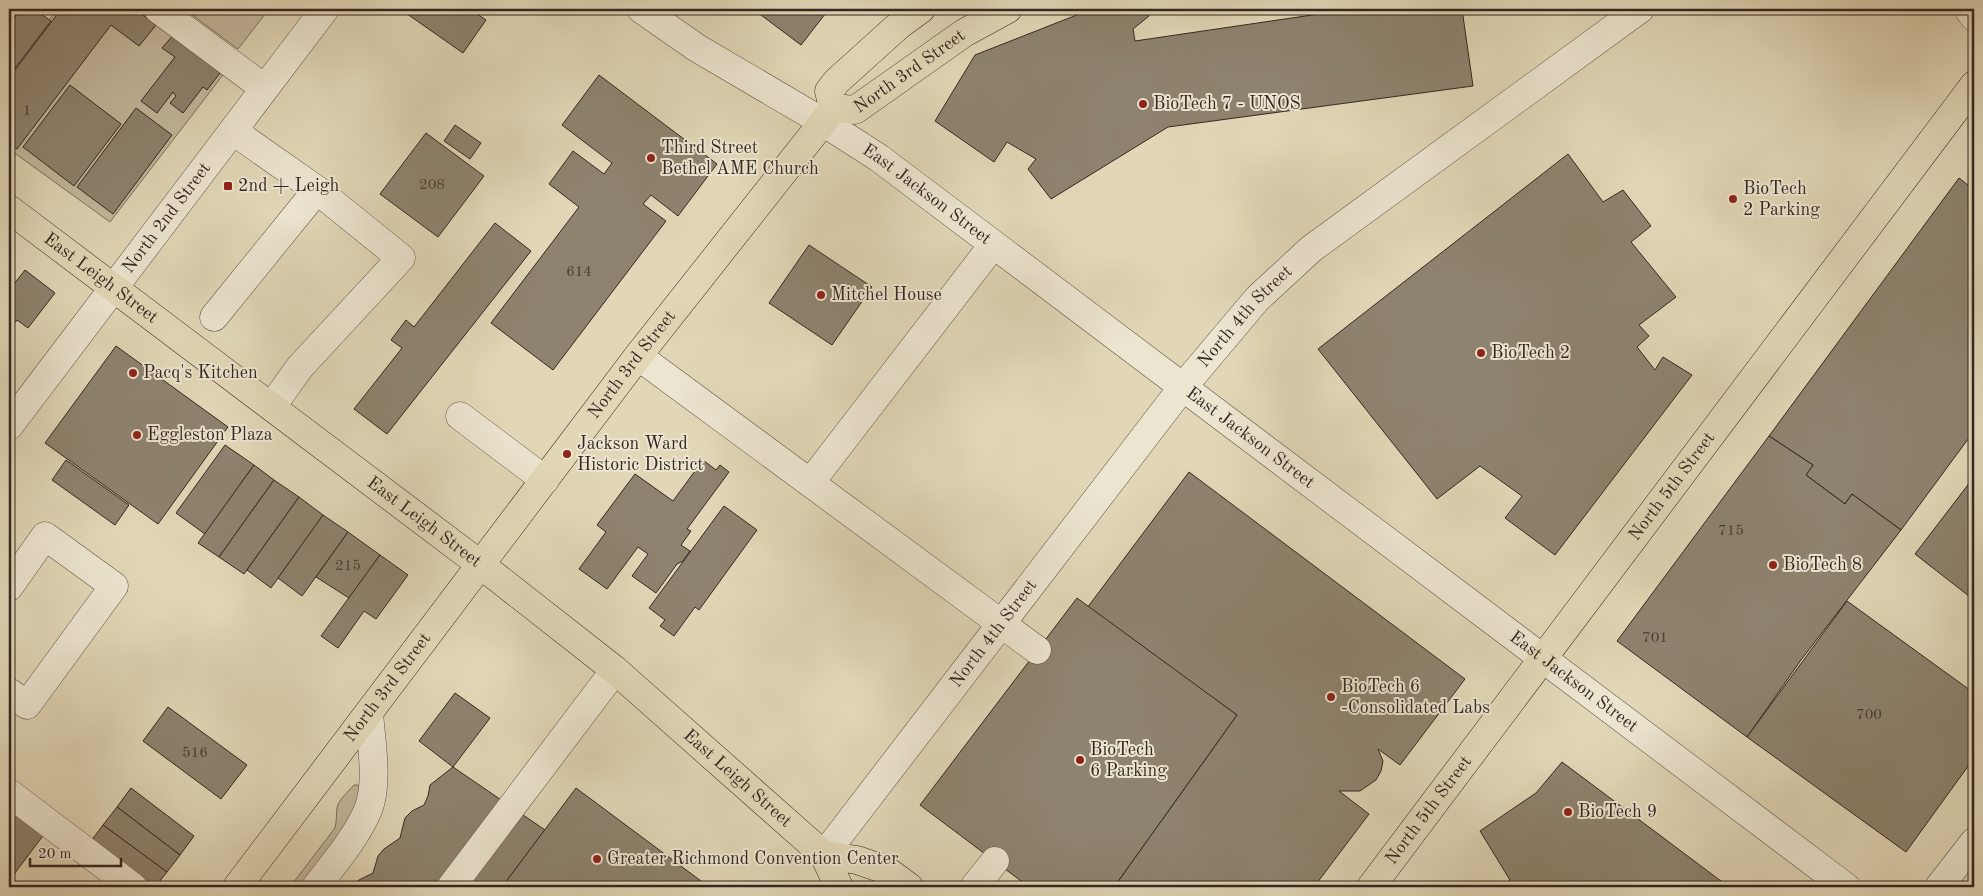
<svg xmlns="http://www.w3.org/2000/svg" width="1983" height="896" viewBox="0 0 1983 896" font-family="'Old Standard TT',serif">
<style>
.green{fill:#c4b99e;stroke:#7c7060}
.building{fill:#8e836f;stroke:#342722}
.lines{fill:none;stroke-linecap:round;stroke-linejoin:round}
.minor-casing{stroke:#5f5347;stroke-width:29}
.major-casing{stroke:#342722;stroke-width:29}
.minor{stroke:#ece5d0;stroke-width:28}
.major{stroke:#e1d7b7;stroke-width:28}
.poi-dot{fill:#8f2418;stroke:#ece5d0;stroke-width:2}
.labels{text-anchor:middle;dominant-baseline:central;stroke-width:4;stroke-linejoin:round;paint-order:stroke}
.number-label{font-size:15px;fill:#4a3e35}
.street-label{font-size:18px;fill:#342722;stroke:#ece5d0}
.poi-label{font-size:18px;fill:#342722;stroke:#ece5d0;text-anchor:start}
</style>
<rect width="100%" height="100%" fill="#e1d7b7"/>
<filter id="stains"><feTurbulence type="fractalNoise" baseFrequency=".004" numOctaves="4"/><feColorMatrix values="0 0 0 0 .2 0 0 0 0 .09 0 0 0 0 .02 0 0 0 .5 -.17"/></filter>
<radialGradient id="worn" r=".72"><stop offset=".6" stop-color="#630" stop-opacity="0"/><stop offset="1" stop-color="#630" stop-opacity=".3"/></radialGradient>
<!-- green -->
<g class="green">
<path d="M57 9H144L226 71 110 222 9 149V75Z"/>
<path d="M184 9H269L238 49Z"/>
<path d="M354 785H358L361 794V804L305 887H290L335 828C337 820 336 815 337 808 338 800 349 791 354 785Z"/>
</g>
<!-- building -->
<g class="building">
<path d="M9 9H21L9 25Z"/>
<path d="M21 9H34L51 21 9 76V25Z"/>
<path d="M61 9H135L156 25 139 46 111 25 17 149 9 143V78Z"/>
<path d="M400 9H470L486 20 463 53Z"/>
<path d="M753 9H829L801 45Z"/>
<path d="M1092 9H1143L1149 16 1133 29 1135 41 1353 9H1462L1473 86 1168 127 1051 199 1028 169 1036 159 1007 142 994 162 935 121 975 55Z"/>
<path d="M175 33 223 69 207 90 203 87 183 113 170 103 176 96 173 92 157 113 141 101 175 57 162 48Z"/>
<path d="M599 75 717 164 678 216 651 195 643 204 666 221 553 370 491 323 579 207 549 184 573 151 604 174 612 163 562 125Z"/>
<path d="M70 85 121 124 74 186 23 147Z"/>
<path d="M136 108 172 135 113 214 77 187Z"/>
<path d="M455 125 481 143 470 159 444 141Z"/>
<path d="M426 133 484 176 438 237 380 194Z"/>
<path d="M1568 154 1603 202 1623 190 1651 226 1631 242 1676 297 1639 325 1649 336 1637 347 1655 370 1663 357 1692 375 1555 555 1505 518 1522 496 1480 466 1437 499 1318 349Z"/>
<path d="M1959 178 1974 190V431L1901 530 1852 494 1845 504 1806 475 1813 465 1769 436Z"/>
<path d="M495 223 531 251 387 434 354 409 402 348 391 340 406 320 414 327Z"/>
<path d="M809 245 872 287 832 345 769 303Z"/>
<path d="M25 270 55 293 28 328 17 320 9 331V280L14 284Z"/>
<path d="M116 346 228 427 158 524 45 443Z"/>
<path d="M1769 436 1813 465 1806 475 1845 504 1852 494 1901 530 1801 660 1747 737 1617 641Z"/>
<path d="M225 445 254 465 205 534 176 513Z"/>
<path d="M66 460 129 505 115 525 52 480Z"/>
<path d="M703 460 716 470 720 465 729 472 687 529 691 531 681 545 690 551 683 561 677 564 656 593 632 576 648 554 638 547 607 589 579 569 606 532 597 525 635 474 673 501Z"/>
<path d="M254 465 274 480 219 557 198 543Z"/>
<path d="M1189 472 1465 679 1400 765 1378 749 1383 761 1381 771 1376 780 1360 791H1339L1369 814 1314 887H1114L1237 715 1087 608Z"/>
<path d="M1974 477V600L1915 554Z"/>
<path d="M274 480 299 497 244 574 219 557Z"/>
<path d="M299 497 323 515 271 588 247 570Z"/>
<path d="M724 506 757 530 699 610 695 607 674 636 660 626 665 620 649 608Z"/>
<path d="M323 515 348 532 302 596 278 578Z"/>
<path d="M348 532 380 555 349 598 316 577Z"/>
<path d="M380 555 408 575 376 619 364 611 338 648 321 636Z"/>
<path d="M1077 598 1237 715 1114 887H1029L920 805Z"/>
<path d="M1847 601 1974 693V758L1906 852 1747 737Z"/>
<path d="M455 693 490 718 453 767 419 741Z"/>
<path d="M168 707 247 765 221 799 143 741Z"/>
<path d="M1562 762 1729 887H1499L1510 880 1480 831 1536 793Z"/>
<path d="M453 767 545 830 502 887H351L357 881 373 873 378 856 384 849 400 838 405 818 412 811 424 805 428 796 430 785Z"/>
<path d="M131 788 194 836 180 855 117 807Z"/>
<path d="M576 788 709 887H502Z"/>
<path d="M11 807 45 833 9 881V810Z"/>
<path d="M117 807 180 855 167 872 103 825Z"/>
<path d="M103 825 167 872 155 887H151L91 841Z"/>
</g>
<g class="lines">
<defs>
<g id="minor">
<path d="M158 9 264 88"/>
<path id="s1" d="M641 9 697 48 823 122 879 158 1846 887"/>
<path d="M1968 9 1974 17"/>
<path d="M233 131 317 190 401 258 300 367 272 406"/>
<path d="M214 317 317 190"/>
<path d="M638 356 1037 650"/>
<path d="M460 416 545 480"/>
<path id="s2" d="M9 426 325 9"/>
<path d="M810 483 993 245"/>
<path d="M9 587 45 536 114 586 27 705 9 692"/>
<path d="M9 793 133 887"/>
<path id="s3" d="M824 855 1182 388 1257 299 1311 249 1640 9"/>
<path d="M316 887C334 863 356 838 368 810 379 782 371 742 369 713"/>
<path d="M451 887 615 670"/>
<path d="M974 887 995 861"/>
<path d="M1939 887 1974 842"/>
</g>
<g id="major">
<path id="s4" d="M833 108 855 110 964 33 1008 9"/>
<path id="s5" d="M9 209 481 565 615 670 824 855 839 887"/>
<path d="M824 855 857 860 886 870 909 887"/>
<path id="s6" d="M237 887 638 356 823 122 833 108 829 91 837 81 898 26 921 9"/>
<path id="s7" d="M1371 887 1974 85"/>
</g>
</defs>
<!-- minor casing -->
<use href="#minor" class="minor-casing"/>
<!-- major casing -->
<use href="#major" class="major-casing"/>
<!-- minor -->
<use href="#minor" class="minor"/>
<!-- major -->
<use href="#major" class="major"/>
</g>
<!-- markers -->
<g class="poi-dot">
<circle cx="1143" cy="104" r="5"/>
<circle cx="651" cy="158" r="5"/>
<rect x="223" y="181" width="10" height="10" rx="2.5"/>
<circle cx="1733" cy="199" r="5"/>
<circle cx="821" cy="295" r="5"/>
<circle cx="1481" cy="353" r="5"/>
<circle cx="133" cy="373" r="5"/>
<circle cx="137" cy="435" r="5"/>
<circle cx="567" cy="454" r="5"/>
<circle cx="1773" cy="565" r="5"/>
<circle cx="1331" cy="697" r="5"/>
<circle cx="1080" cy="760" r="5"/>
<circle cx="1568" cy="812" r="5"/>
<circle cx="597" cy="859" r="5"/>
</g>
<g class="labels">
<!-- number labels -->
<g class="number-label">
<text x="27" y="111">1</text>
<text x="432" y="185">208</text>
<text x="579" y="272">614</text>
<text x="1731" y="531">715</text>
<text x="348" y="566">215</text>
<text x="1655" y="638">701</text>
<text x="1869" y="715">700</text>
<text x="195" y="753">516</text>
</g>
<!-- street labels -->
<g class="street-label">
<text stroke="none"><textPath href="#s4" startOffset="89">North 3rd Street</textPath></text>
<text stroke="none"><textPath href="#s1" startOffset="341">East Jackson Street</textPath></text>
<text stroke="none"><textPath href="#s2" startOffset="261">North 2nd Street</textPath></text>
<text stroke="none"><textPath href="#s5" startOffset="115">East Leigh Street</textPath></text>
<text stroke="none"><textPath href="#s3" startOffset="684">North 4th Street</textPath></text>
<text stroke="none"><textPath href="#s6" startOffset="655">North 3rd Street</textPath></text>
<text stroke="none"><textPath href="#s1" startOffset="746">East Jackson Street</textPath></text>
<text stroke="none"><textPath href="#s7" startOffset="501">North 5th Street</textPath></text>
<text stroke="none"><textPath href="#s5" startOffset="520">East Leigh Street</textPath></text>
<text stroke="none"><textPath href="#s3" startOffset="279">North 4th Street</textPath></text>
<text stroke="none"><textPath href="#s1" startOffset="1151">East Jackson Street</textPath></text>
<text stroke="none"><textPath href="#s6" startOffset="250">North 3rd Street</textPath></text>
<text stroke="none"><textPath href="#s5" startOffset="925">East Leigh Street</textPath></text>
<text stroke="none"><textPath href="#s7" startOffset="96">North 5th Street</textPath></text>
</g>
<!-- poi labels -->
<g class="poi-label">
<text x="1153" y="104">BioTech 7 - UNOS</text>
<text x="661" y="148">Third Street<tspan x="661" dy="21">Bethel AME Church</tspan></text>
<text x="238" y="186">2nd + Leigh</text>
<text x="1743" y="189">BioTech<tspan x="1743" dy="21">2 Parking</tspan></text>
<text x="831" y="295">Mitchel House</text>
<text x="1491" y="353">BioTech 2</text>
<text x="143" y="373">Pacq's Kitchen</text>
<text x="147" y="435">Eggleston Plaza</text>
<text x="577" y="444">Jackson Ward<tspan x="577" dy="21">Historic District</tspan></text>
<text x="1783" y="565">BioTech 8</text>
<text x="1341" y="687">BioTech 6<tspan x="1341" dy="21">-Consolidated Labs</tspan></text>
<text x="1090" y="750">BioTech<tspan x="1090" dy="21">6 Parking</tspan></text>
<text x="1578" y="812">BioTech 9</text>
<text x="607" y="859">Greater Richmond Convention Center</text>
</g>
</g>
<!-- margin -->
<rect width="1983" height="896" fill="none" stroke="#e1d7b7" stroke-width="30"/>
<rect x="10" y="10" width="1963" height="876" fill="none" stroke="#342722" stroke-width="2.5"/>
<rect x="15" y="15" width="1953" height="866" fill="none" stroke="#342722"/>
<!-- scale -->
<path d="M30 858v8h91v-8" fill="none" stroke="#342722" stroke-width="2.5"/>
<text x="38" y="858" font-size="15" fill="#342722" stroke="#ece5d0" stroke-width="4" paint-order="stroke">20 m</text>
<rect width="100%" height="100%" filter="url(#stains)"/>
<rect width="100%" height="100%" fill="url(#worn)"/>
</svg>
